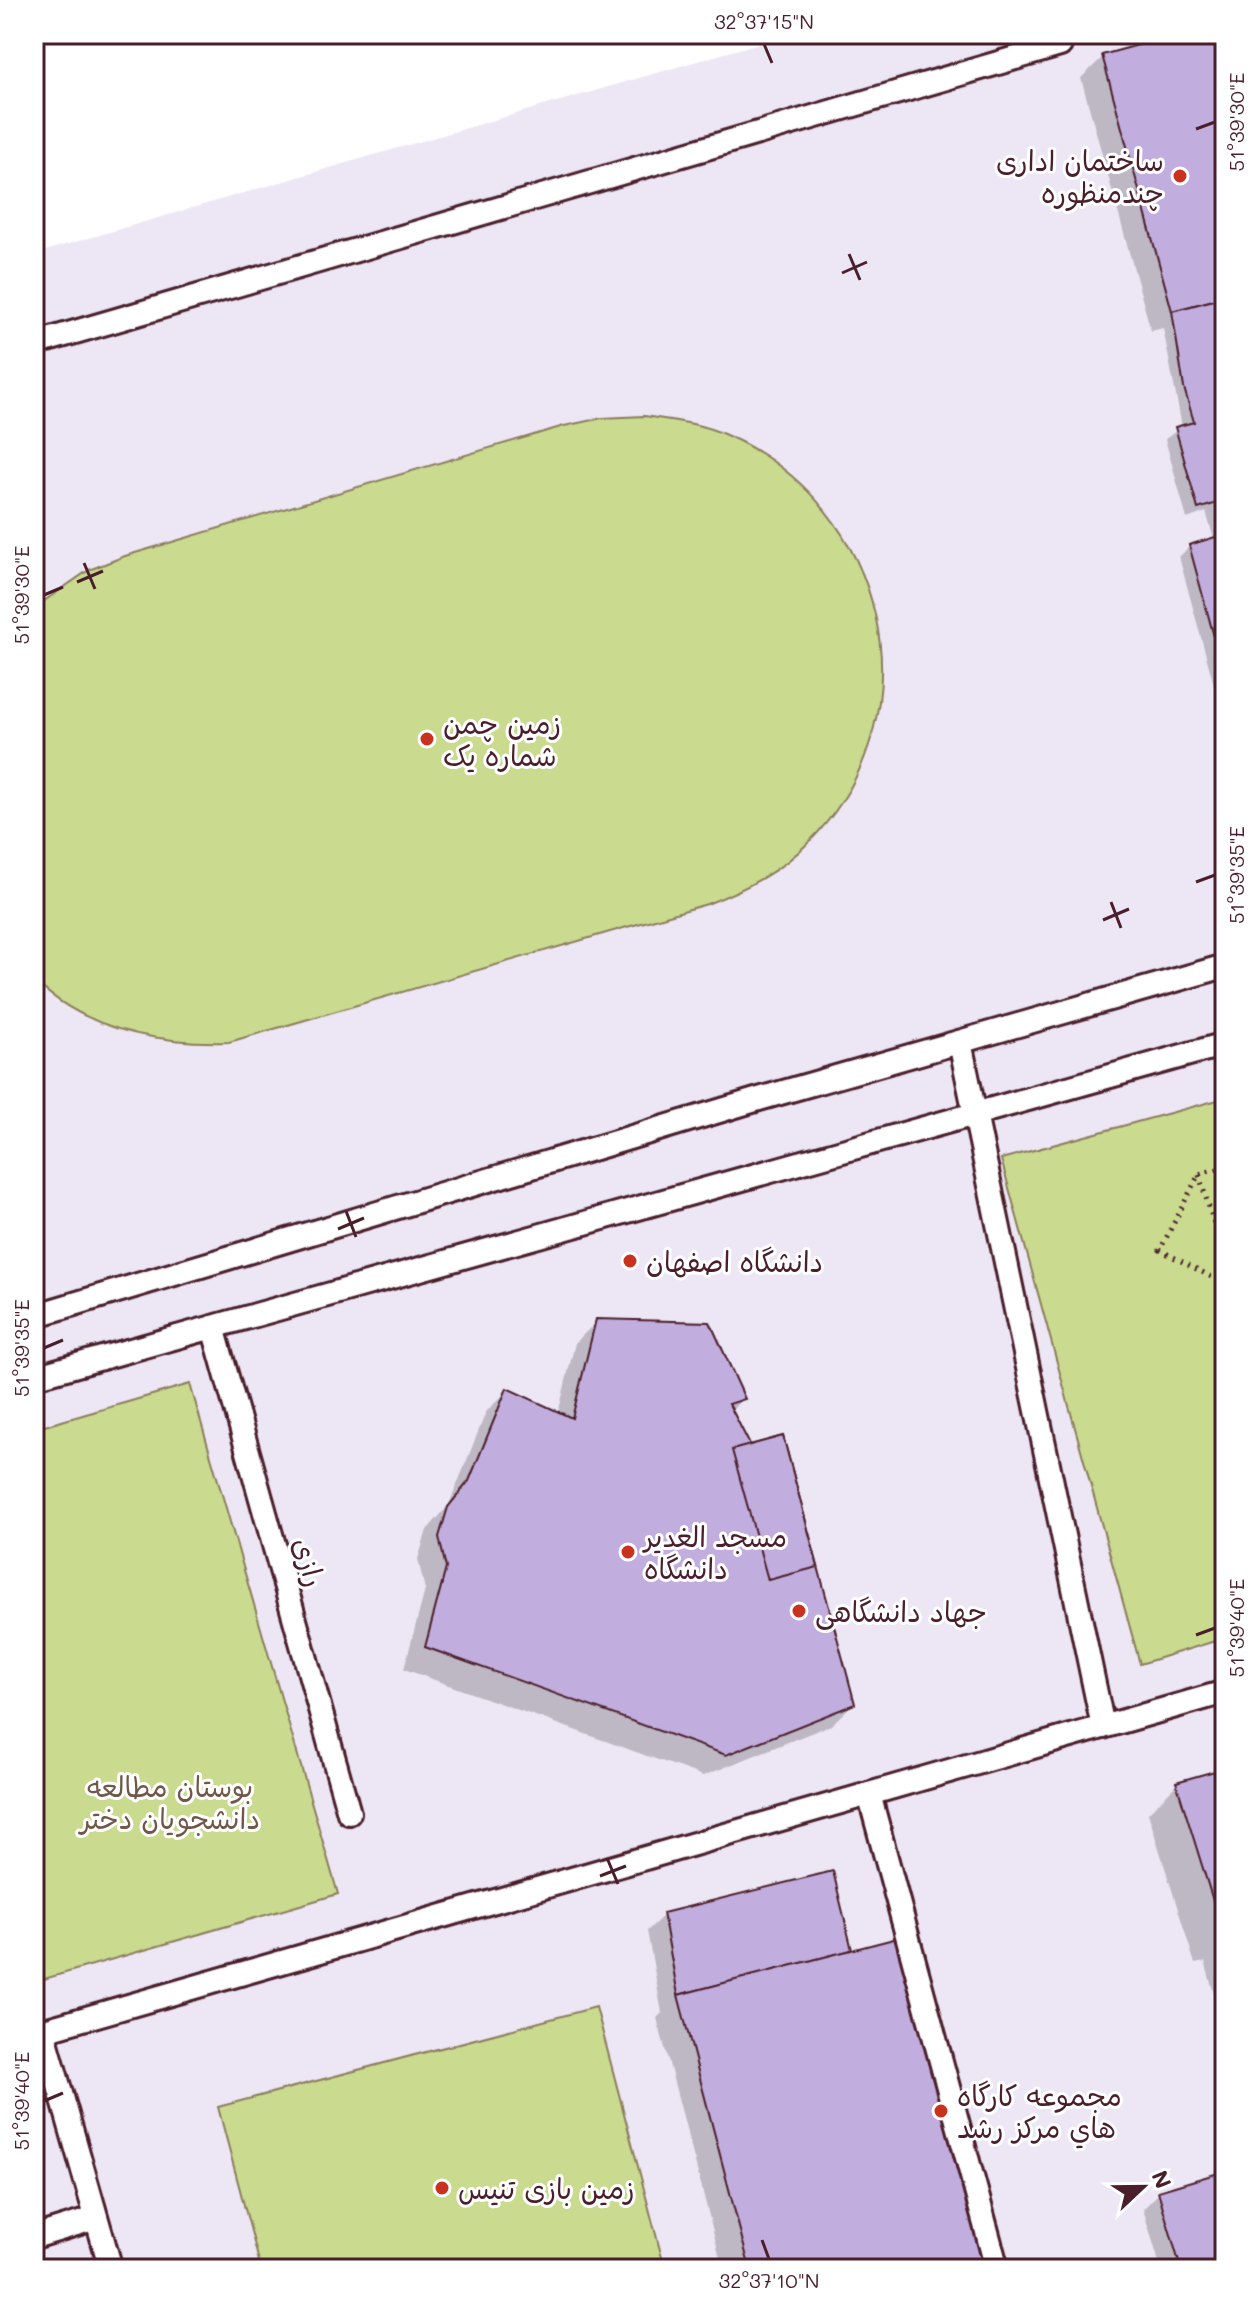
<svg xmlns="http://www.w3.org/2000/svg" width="1259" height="2303" viewBox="0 0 1259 2303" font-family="Mali,'Playpen Sans Arabic',sans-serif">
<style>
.built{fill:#ede7f5}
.green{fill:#cadb8f;stroke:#8a7d5d;stroke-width:2}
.shadow{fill:#0003}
.building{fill:#c2aede;stroke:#4a1f2b;stroke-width:2}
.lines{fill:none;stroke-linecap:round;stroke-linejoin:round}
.service-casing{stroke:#4a1f2b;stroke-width:28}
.path{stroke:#4a1f2b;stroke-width:5;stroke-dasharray:2 6;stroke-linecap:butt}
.service{stroke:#fff;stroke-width:22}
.ticks{fill:none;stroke:#4a1f2b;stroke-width:3}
.poi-dot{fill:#c8321e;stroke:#fff;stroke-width:3}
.labels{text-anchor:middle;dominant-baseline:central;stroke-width:6;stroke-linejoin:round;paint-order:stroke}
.poi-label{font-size:28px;fill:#4a1f2b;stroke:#fff;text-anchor:start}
.street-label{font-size:28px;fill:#4a1f2b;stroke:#fff}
.park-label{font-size:28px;fill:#705749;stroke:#fff}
.neatline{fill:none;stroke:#4a1f2b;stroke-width:3}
.ticks-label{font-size:20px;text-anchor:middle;fill:#4a1f2b}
</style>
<rect width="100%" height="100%" fill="#fff"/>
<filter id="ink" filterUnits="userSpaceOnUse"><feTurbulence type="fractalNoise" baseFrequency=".0125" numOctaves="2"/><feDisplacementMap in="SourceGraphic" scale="16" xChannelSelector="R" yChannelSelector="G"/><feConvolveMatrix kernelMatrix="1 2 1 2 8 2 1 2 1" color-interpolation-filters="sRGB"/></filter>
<g filter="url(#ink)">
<!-- built -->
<path class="built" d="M790 34H1225V2269H34V254Z"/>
<!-- green -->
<g class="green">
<path d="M644 416C671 420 700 423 726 435 887 505 936 714 809 842 780 872 745 889 707 904L229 1042C160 1044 86 1031 34 980V608L89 570 125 556 564 426 602 418Z"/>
<path d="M1225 1098V1638L1140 1664 1001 1159Z"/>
<path d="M190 1384 338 1894 34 1982V1429Z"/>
<path d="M596 2007 665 2269H261L218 2107Z"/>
</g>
<!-- shadow -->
<g class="shadow">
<path d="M1186 34H1224L1225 37V725L1179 557 1190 546 1214 539 1206 512 1187 519 1165 439 1182 427 1163 328 1151 331 1081 78 1103 57Z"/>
<path d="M597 1321 743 1399 731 1411 853 1704 831 1725 703 1776 404 1669 425 1590 418 1559 427 1530 449 1505 486 1412 507 1391 558 1414 575 1343Z"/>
<path d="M1225 1770V2032L1205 1962 1195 1964 1148 1813 1177 1784Z"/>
<path d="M664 1915 850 1952 991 2255 976 2269H723L657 2018 662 2013 647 1931Z"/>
<path d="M1225 2173V2269H1161L1143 2209 1159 2193Z"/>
</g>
<!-- building -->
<g class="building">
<path d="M1178 34H1225V297L1172 311 1102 55Z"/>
<path d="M1225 297V531L1217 503 1198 509 1175 427 1194 422 1184 388 1172 311Z"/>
<path d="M1225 534V677L1189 545Z"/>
<path d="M596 1319 710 1322 745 1399 729 1404 750 1445 783 1436 855 1704 726 1755 425 1647 446 1568 439 1537 448 1507 469 1481 507 1388 572 1418Z"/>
<path d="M783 1436 818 1567 768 1580 732 1450Z"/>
<path d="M1225 1768V1936H1224L1176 1782Z"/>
<path d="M833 1871 852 1950 678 1995 663 1913Z"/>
<path d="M909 1935 993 2255 940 2269H750L678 1995Z"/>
<path d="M1225 2171V2269H1181L1158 2191Z"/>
</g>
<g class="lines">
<defs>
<g id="service">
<path d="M34 344 1060 45"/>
<path d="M960 1042 1103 1727"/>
<path d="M34 1316 759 1099 1225 966"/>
<path d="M213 1327 349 1813"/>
<path d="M34 1377 1225 1044"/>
<path d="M869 1794 997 2269"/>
<path d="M43 2030 111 2269"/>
<path d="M34 2033 1225 1692"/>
<path d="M34 2237 96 2218"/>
</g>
</defs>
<!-- service casing -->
<use href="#service" class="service-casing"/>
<!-- path -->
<g class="path">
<path d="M1225 1167 1199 1174 1160 1250 1225 1284"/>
<path d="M1199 1175 1225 1259"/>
</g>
<!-- service -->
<use href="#service" class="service"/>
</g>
</g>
<!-- ticks -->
<path class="ticks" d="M764 44 772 63M1196 129 1215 122M849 254 860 280M842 273 867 262M84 563 95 589M77 582 103 571M44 595 63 587M1196 882 1215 875M1111 902 1121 928M1103 920 1129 909M346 1211 356 1237M338 1229 364 1218M44 1348 63 1340M1196 1635 1215 1628M607 1858 618 1884M600 1876 626 1866M44 2101 63 2093M762 2240 769 2259"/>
<!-- markers -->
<g class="poi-dot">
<circle cx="1180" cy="176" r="8"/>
<circle cx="427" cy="739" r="8"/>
<circle cx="630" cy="1261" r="8"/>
<circle cx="628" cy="1552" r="8"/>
<circle cx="799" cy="1611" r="8"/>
<circle cx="941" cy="2111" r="8"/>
<circle cx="442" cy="2188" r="8"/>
</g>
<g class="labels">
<!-- poi labels -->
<g class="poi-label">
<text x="1164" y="160" text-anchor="end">ساختمان اداری<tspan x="1164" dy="32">چندمنظوره</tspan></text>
<text x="443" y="723">زمین چمن<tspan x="443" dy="32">شماره یک</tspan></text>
<text x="646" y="1261">دانشگاه اصفهان</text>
<text x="644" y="1536">مسجد الغدیر<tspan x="644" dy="32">دانشگاه</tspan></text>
<text x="815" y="1611">جهاد دانشگاهی</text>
<text x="957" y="2095">مجموعه کارگاه<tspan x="957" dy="32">هاي مرکز رشد</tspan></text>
<text x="458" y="2188">زمین بازی تنیس</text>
</g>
<!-- street labels -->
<g class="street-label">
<text transform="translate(310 1562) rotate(74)">رازی</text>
</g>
<!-- park labels -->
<g class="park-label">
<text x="170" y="1786">بوستان مطالعه<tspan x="170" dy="32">دانشجویان دختر</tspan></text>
</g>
</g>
<!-- margin -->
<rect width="1259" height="2303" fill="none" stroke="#fff" stroke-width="88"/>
<!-- north arrow -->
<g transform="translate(1143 2187) rotate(68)" stroke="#ffffff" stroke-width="6" paint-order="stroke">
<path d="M0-6L14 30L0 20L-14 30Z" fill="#4a1f2b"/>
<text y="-12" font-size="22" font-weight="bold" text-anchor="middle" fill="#4a1f2b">N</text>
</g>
<rect x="44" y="44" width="1171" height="2215" class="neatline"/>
<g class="ticks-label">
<text x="764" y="29">32°37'15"N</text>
<text transform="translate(1237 122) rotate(-90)" y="7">51°39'30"E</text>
<text transform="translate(22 595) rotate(-90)" y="7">51°39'30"E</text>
<text transform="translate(1237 875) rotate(-90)" y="7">51°39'35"E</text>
<text transform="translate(22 1348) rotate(-90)" y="7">51°39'35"E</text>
<text transform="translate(1237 1628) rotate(-90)" y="7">51°39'40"E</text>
<text transform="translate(22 2101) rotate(-90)" y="7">51°39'40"E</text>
<text x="769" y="2288">32°37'10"N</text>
</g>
</svg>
